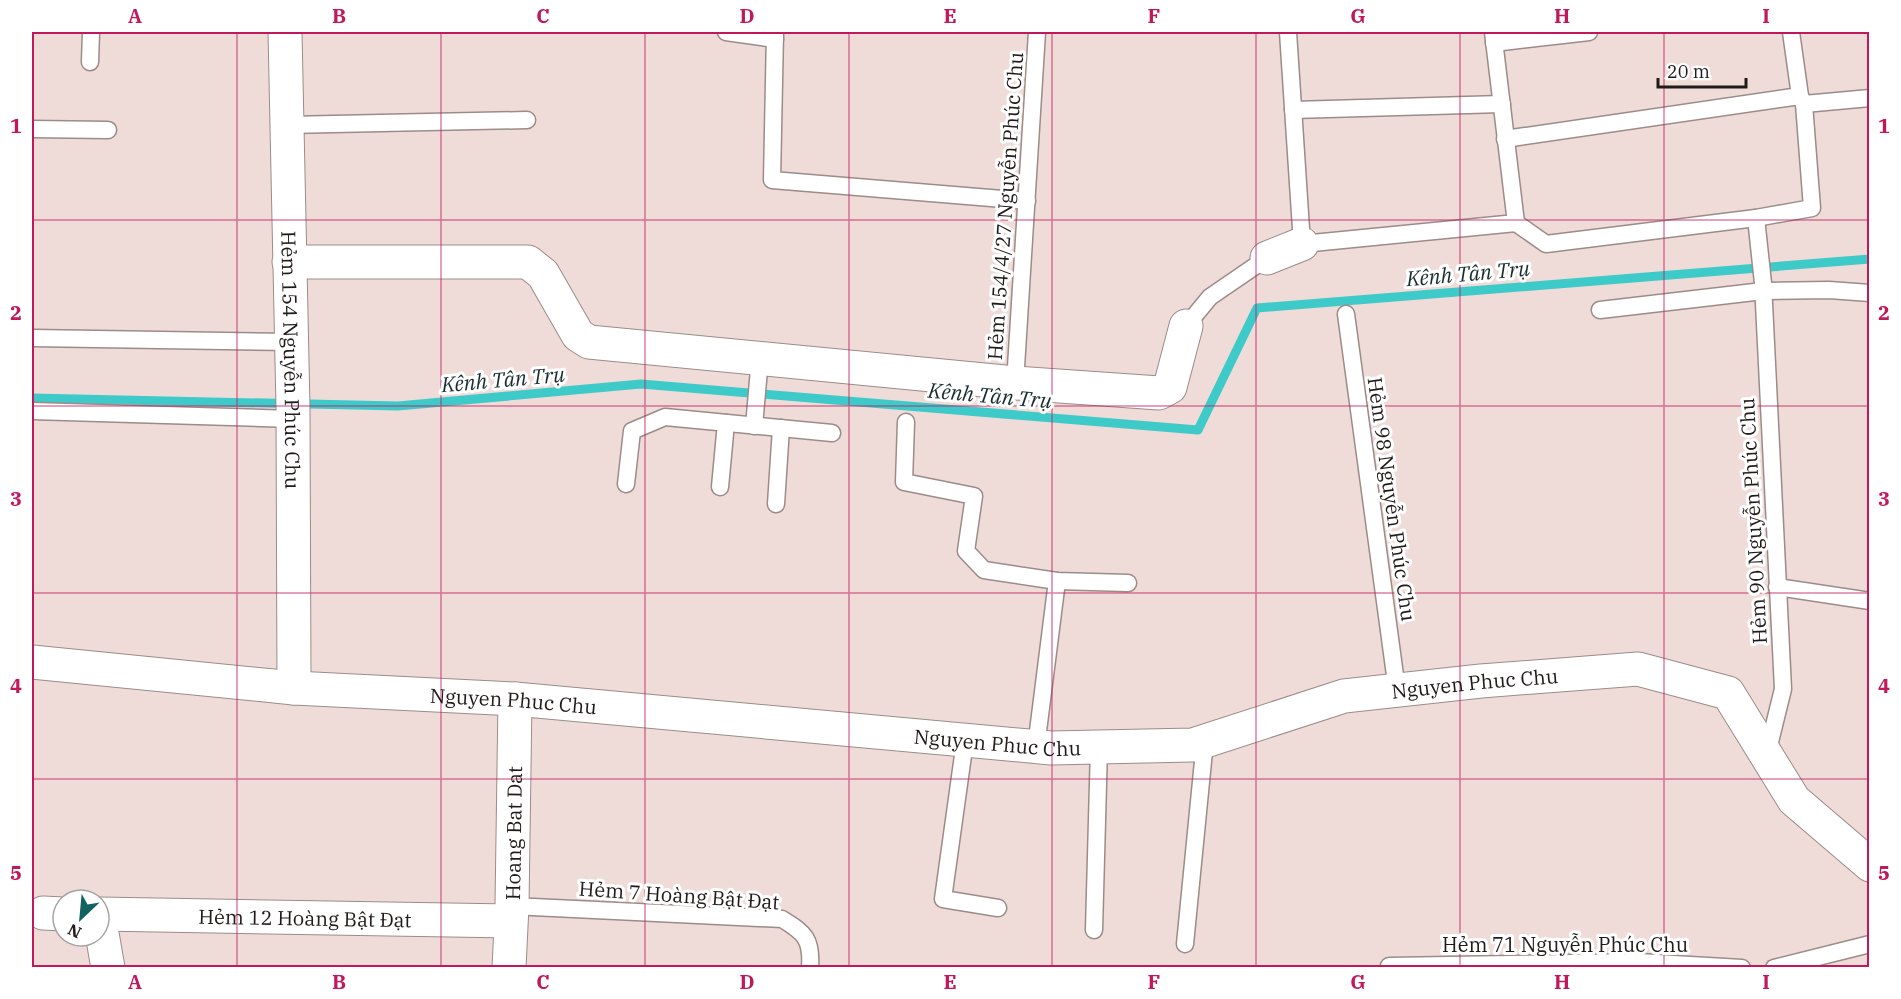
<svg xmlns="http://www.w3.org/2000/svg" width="1901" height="999" viewBox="0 0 1901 999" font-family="'IBM Plex Serif',serif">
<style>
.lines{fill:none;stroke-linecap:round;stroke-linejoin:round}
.stream{stroke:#3fcaca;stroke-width:9}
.lane-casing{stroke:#9c8b88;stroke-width:19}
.street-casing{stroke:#9c8b88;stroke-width:35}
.lane{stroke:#fff;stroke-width:16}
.street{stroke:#fff;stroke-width:33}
.grid{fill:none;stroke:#c2185b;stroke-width:1.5;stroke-opacity:0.55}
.labels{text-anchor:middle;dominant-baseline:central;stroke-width:6;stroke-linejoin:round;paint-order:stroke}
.street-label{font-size:20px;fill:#201a19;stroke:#fff}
.water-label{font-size:21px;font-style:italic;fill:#162d2d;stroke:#fff}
.neatline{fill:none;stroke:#c2185b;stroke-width:2}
.grid-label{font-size:20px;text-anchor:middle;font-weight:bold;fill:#c2185b}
</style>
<rect width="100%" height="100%" fill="#efdcd9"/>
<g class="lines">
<!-- stream -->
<path class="stream" d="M32 398 398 406 641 384 1198 430 1257 308 1870 259"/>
<defs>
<g id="lane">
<path d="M726 32 775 39"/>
<path d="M775 32 772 180 1027 201"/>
<path d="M1288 32 1302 244 1516 223"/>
<path d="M1493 32 1516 223"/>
<path d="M1494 43 1589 32"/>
<path d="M90 62 91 32"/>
<path d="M1804 104 1870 98"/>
<path d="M1293 110 1502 104"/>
<path d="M287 125 527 120"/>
<path d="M32 129 108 130"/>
<path d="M1505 139 1800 96"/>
<path d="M1756 218 1763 283 1783 689 1767 754"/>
<path d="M1516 223 1546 244 1756 218 1812 208 1804 104 1800 96 1791 32"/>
<path d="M1600 310 1763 291 1829 290 1870 293"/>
<path d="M1346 314 1397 690"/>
<path d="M1186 326 1210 297 1267 258"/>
<path d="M32 338 291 342"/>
<path d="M1015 383 1037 32"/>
<path d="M32 411 293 419"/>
<path d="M906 422 904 482 974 496 966 551 984 570 1057 581 1128 583"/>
<path d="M754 426 760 358"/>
<path d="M626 484 632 431 665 417 832 433"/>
<path d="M720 487 726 423"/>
<path d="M776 504 781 428"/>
<path d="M1777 587 1870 601"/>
<path d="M965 741 943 899 998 908"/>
<path d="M1036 747 1057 581"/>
<path d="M512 906 782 919C805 933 812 939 810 968"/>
<path d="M1094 930 1099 747"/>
<path d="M1185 944 1205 741"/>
<path d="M1389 966 1639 962 1742 968"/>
<path d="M1774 968 1870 944"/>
</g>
<g id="street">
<path id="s1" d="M285 32 293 408 294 688"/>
<path d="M1267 258 1302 244"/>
<path d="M289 262H528L543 274 578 335 589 342 1015 383 1159 393 1170 387 1186 326"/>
<path id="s2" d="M32 662 294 688 515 699 1051 748 1193 745 1344 696 1481 681 1638 669 1728 693 1794 800 1870 865"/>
<path d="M43 913 63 914"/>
<path id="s3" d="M99 914 510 921"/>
<path d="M99 916 108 968"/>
<path id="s4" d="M509 968 512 906 515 699"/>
</g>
</defs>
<!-- lane casing -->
<use href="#lane" class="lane-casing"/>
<!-- street casing -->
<use href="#street" class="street-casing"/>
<!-- lane -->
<use href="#lane" class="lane"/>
<!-- street -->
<use href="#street" class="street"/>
</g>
<!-- grid -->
<path class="grid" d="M237 32V968M441 32V968M645 32V968M849 32V968M1052 32V968M1256 32V968M1460 32V968M1664 32V968M32 220H1870M32 406H1870M32 593H1870M32 779H1870"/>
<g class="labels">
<!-- street labels -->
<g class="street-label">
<text transform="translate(1005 206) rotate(-86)">Hẻm 154/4/27 Nguyễn Phúc Chu</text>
<text stroke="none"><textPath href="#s1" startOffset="328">Hẻm 154 Nguyễn Phúc Chu</textPath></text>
<text transform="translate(1392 499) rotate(82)">Hẻm 98 Nguyễn Phúc Chu</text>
<text transform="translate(1753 521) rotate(-93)">Hẻm 90 Nguyễn Phúc Chu</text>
<text stroke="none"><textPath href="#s2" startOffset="1455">Nguyen Phuc Chu</textPath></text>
<text stroke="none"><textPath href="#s2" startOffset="483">Nguyen Phuc Chu</textPath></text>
<text stroke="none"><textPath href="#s2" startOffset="969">Nguyen Phuc Chu</textPath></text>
<text stroke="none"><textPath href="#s4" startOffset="135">Hoang Bat Dat</textPath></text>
<text transform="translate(679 895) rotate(4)">Hẻm 7 Hoàng Bật Đạt</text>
<text stroke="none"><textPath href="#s3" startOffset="206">Hẻm 12 Hoàng Bật Đạt</textPath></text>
<text x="1565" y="944">Hẻm 71 Nguyễn Phúc Chu</text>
</g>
<!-- water labels -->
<g class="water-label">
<text transform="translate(1468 273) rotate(-5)">Kênh Tân Trụ</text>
<text transform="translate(503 379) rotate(-5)">Kênh Tân Trụ</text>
<text transform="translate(990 395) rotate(5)">Kênh Tân Trụ</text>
</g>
</g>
<!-- border -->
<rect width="1901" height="999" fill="none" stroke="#ffffff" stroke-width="66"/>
<!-- north arrow -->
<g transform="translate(81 918) rotate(206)"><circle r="28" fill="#ffffff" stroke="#a6a3a3" stroke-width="1.5"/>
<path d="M0-4.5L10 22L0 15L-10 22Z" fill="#126262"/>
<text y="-9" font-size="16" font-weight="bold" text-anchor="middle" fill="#201a19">N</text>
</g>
<!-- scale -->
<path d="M1658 78v9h88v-9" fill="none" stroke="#201a19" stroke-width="3"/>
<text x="1667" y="78" font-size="18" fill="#201a19" stroke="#ffffff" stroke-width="4.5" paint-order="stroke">20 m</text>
<rect x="33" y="33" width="1835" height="933" class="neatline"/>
<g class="grid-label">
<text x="135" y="23">A</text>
<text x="339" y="23">B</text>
<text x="543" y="23">C</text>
<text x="747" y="23">D</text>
<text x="950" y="23">E</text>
<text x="1154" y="23">F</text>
<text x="1358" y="23">G</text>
<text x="1562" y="23">H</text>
<text x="1766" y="23">I</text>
<text x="16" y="133">1</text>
<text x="1884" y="133">1</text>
<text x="16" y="320">2</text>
<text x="1884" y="320">2</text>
<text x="16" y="506">3</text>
<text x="1884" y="506">3</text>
<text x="16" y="693">4</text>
<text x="1884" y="693">4</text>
<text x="16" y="880">5</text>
<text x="1884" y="880">5</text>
<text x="135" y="989">A</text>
<text x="339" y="989">B</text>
<text x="543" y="989">C</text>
<text x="747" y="989">D</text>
<text x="950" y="989">E</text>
<text x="1154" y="989">F</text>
<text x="1358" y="989">G</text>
<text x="1562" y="989">H</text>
<text x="1766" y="989">I</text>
</g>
</svg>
